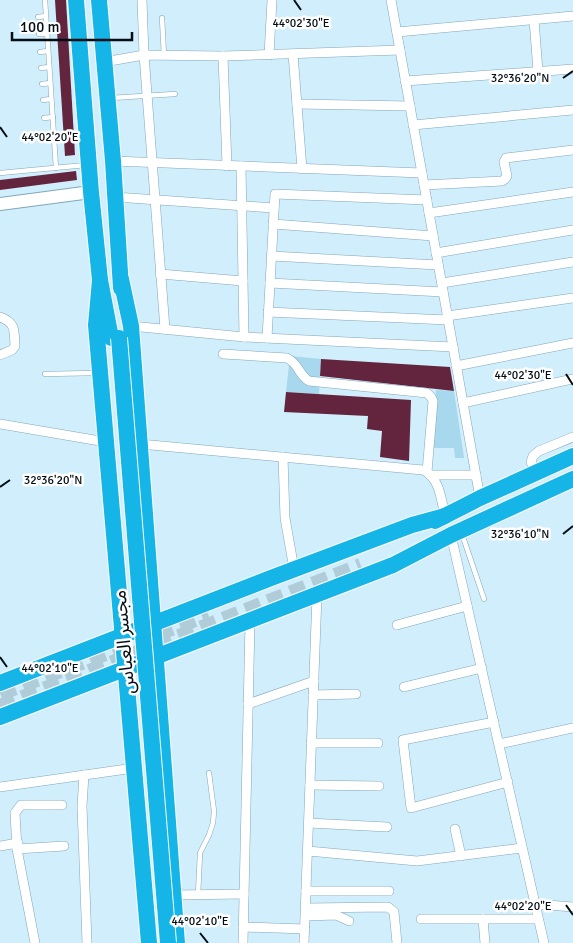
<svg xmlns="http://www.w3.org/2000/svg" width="573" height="943" viewBox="0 0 573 943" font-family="Signika,'Noto Sans Arabic',sans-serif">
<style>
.green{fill:#a8d8ee}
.building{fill:#62253d}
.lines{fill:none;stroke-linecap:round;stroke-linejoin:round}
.highway-tunnel{stroke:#b1ccd9;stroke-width:16;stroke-dasharray:16 8;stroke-linecap:butt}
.lane-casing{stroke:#83a7b8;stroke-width:5.5}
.street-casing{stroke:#83a7b8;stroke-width:10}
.secondary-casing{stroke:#83a7b8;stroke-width:14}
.highway-casing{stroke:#fff;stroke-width:18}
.lane{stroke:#fff;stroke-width:4.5}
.street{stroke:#fff;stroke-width:9}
.secondary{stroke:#fff;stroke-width:12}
.highway{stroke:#15b5e8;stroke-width:16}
.highway-bridge-casing{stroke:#fff;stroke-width:18;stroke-linecap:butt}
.highway-bridge{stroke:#15b5e8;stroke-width:16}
.ticks{fill:none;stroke:#030e14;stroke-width:2}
.labels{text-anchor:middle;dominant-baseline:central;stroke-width:5;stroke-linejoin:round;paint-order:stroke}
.street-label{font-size:19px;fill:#030e14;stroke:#fff}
.ticks-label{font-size:12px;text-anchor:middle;fill:#030e14;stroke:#fff;stroke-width:5;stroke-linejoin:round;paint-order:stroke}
</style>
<rect width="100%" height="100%" fill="#d0eefc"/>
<!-- green -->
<g class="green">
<path d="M290 356 321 359 319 394 286 392Z"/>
<path d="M436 390 454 391 464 458H455L454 448H434Z"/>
</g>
<!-- building -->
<g class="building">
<path d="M55 0H66L75 155 65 156Z"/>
<path d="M76 171 77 180 0 190V180Z"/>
<path d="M321 359 450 367 454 391 320 376Z"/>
<path d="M286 392 411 400 409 461 380 457 382 431 367 429 368 416 284 412Z"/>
</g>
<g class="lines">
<!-- highway-tunnel -->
<g class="highway-tunnel">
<path d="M0 693 208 614"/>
<path d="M0 707 361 566"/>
</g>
<defs>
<g id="lane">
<path d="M45 0 56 168"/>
<path d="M38 17 46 16"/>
<path d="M162 18 164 55"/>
<path d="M39 34H47"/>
<path d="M40 52 48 51"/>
<path d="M41 68 49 67"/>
<path d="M42 84 50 83"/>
<path d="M111 98 175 94"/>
<path d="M43 100 51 99"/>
<path d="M44 118 53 117"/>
<path d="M45 135 54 134"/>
<path d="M0 173 86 165"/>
<path d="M45 374 96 373"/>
<path d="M462 534 484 599"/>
<path d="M198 895 200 853 209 835 213 823 214 811 209 773"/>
</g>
<g id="street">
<path d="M142 0 144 55 165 329"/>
<path d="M391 0 480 498"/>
<path d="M534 20 538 71"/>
<path d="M397 32 573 16"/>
<path d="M293 54 302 169"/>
<path d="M269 55 272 0"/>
<path d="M223 56 227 166"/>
<path d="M104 62 144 55 223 56 400 50"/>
<path d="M405 81 573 69"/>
<path d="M297 104 410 106"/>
<path d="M413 125 573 110"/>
<path d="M113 161 422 173"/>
<path d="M241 166 244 337"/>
<path d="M424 185 502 181 505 179 507 176 504 162 506 158 573 150"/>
<path d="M115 197 274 208"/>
<path d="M429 213 573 192"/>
<path d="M273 224 433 236"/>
<path d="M436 253 573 230"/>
<path d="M271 256 438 265"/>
<path d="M160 274 243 281"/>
<path d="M270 283 443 292"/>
<path d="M442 283 573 262"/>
<path d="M268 312 448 320"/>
<path d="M447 316 573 298"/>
<path d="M0 317C16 323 14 330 15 346L12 350 0 355"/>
<path d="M131 326 244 337 453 347"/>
<path d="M267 338 275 194 427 200"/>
<path d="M223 354 287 358C298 363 299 375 309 381L427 393 431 397 433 401 427 472"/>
<path d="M456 366 573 343"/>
<path d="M463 403 573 379"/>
<path d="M0 424 106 442"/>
<path d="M140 444 423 470C440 478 441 499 445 516"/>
<path d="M283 457 285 518 294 569"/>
<path d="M535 473 531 462 533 456 539 451 573 437"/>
<path d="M430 475H476"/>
<path d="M451 535 544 943"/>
<path d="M397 625 467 606"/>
<path d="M404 687 482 668"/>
<path d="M313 695 356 694"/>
<path d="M248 704 314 681"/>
<path d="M494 722 403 740 411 808 508 782"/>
<path d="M311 743H378"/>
<path d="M499 744 573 728"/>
<path d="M84 775 82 806 87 943"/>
<path d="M310 785 379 786"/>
<path d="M0 787 134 768"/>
<path d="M309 823 387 827"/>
<path d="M455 829 461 856"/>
<path d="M0 846 18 843"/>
<path d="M17 849 64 846"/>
<path d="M308 851 417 861 522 848"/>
<path d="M306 891H389"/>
<path d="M174 895 244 894"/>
<path d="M535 904 573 907"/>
<path d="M306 908 388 907 394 912 397 943"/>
<path d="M306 916 336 915 349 921"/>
<path d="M421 919H538"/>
<path d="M483 919 485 943"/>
<path d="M243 927 305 929"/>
<path d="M35 943 17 849 15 813 21 805H62"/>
<path d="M243 943 250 622"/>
<path d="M304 943 317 595"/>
</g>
<path id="secondary" d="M0 204 91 192"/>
<g id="highway">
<path d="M76 0 91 192 100 280 111 338"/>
<path d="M99 0 113 161 121 288"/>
<path d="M121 279 131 326 177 943"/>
<path d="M100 280 96 325 149 943"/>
<path d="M435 521 480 498 573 456"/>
<path d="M0 683 271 578 412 525 445 516"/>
<path d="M0 717 393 565 451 535 573 479"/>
</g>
</defs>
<!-- lane casing -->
<use href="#lane" class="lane-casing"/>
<!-- street casing -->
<use href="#street" class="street-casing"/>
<!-- secondary casing -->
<use href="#secondary" class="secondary-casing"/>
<!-- highway casing -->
<use href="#highway" class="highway-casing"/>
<!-- lane -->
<use href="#lane" class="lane"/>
<!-- street -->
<use href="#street" class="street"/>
<!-- secondary -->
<use href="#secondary" class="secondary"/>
<!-- highway -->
<use href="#highway" class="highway"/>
<defs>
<path id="highway-bridge" d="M119 338 168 943"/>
</defs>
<!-- highway-bridge casing -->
<use href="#highway-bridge" class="highway-bridge-casing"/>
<!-- highway-bridge -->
<use href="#highway-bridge" class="highway-bridge"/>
</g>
<!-- ticks -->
<path class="ticks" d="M294 0 301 10M563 78 573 71M0 127 7 137M566 374 573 385M0 487 10 480M563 534 573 526M0 657 7 667M566 905 573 915M200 933 208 943"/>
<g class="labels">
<!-- street labels -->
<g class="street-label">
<text transform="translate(124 642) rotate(-95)">مجسر العباس</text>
</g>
</g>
<g class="ticks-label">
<text x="301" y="27">44°02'30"E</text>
<text x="520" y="82">32°36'20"N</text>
<text x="50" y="141">44°02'20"E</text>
<text x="523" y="379">44°02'30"E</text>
<text x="53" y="484">32°36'20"N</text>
<text x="520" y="538">32°36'10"N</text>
<text x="50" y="672">44°02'10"E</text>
<text x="523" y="910">44°02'20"E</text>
<text x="200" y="925">44°02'10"E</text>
</g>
<!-- scale -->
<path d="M12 32v8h120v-8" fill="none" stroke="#030e14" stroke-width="2.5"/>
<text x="20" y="32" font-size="15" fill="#030e14" stroke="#ffffff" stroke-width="4" paint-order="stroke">100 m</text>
</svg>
